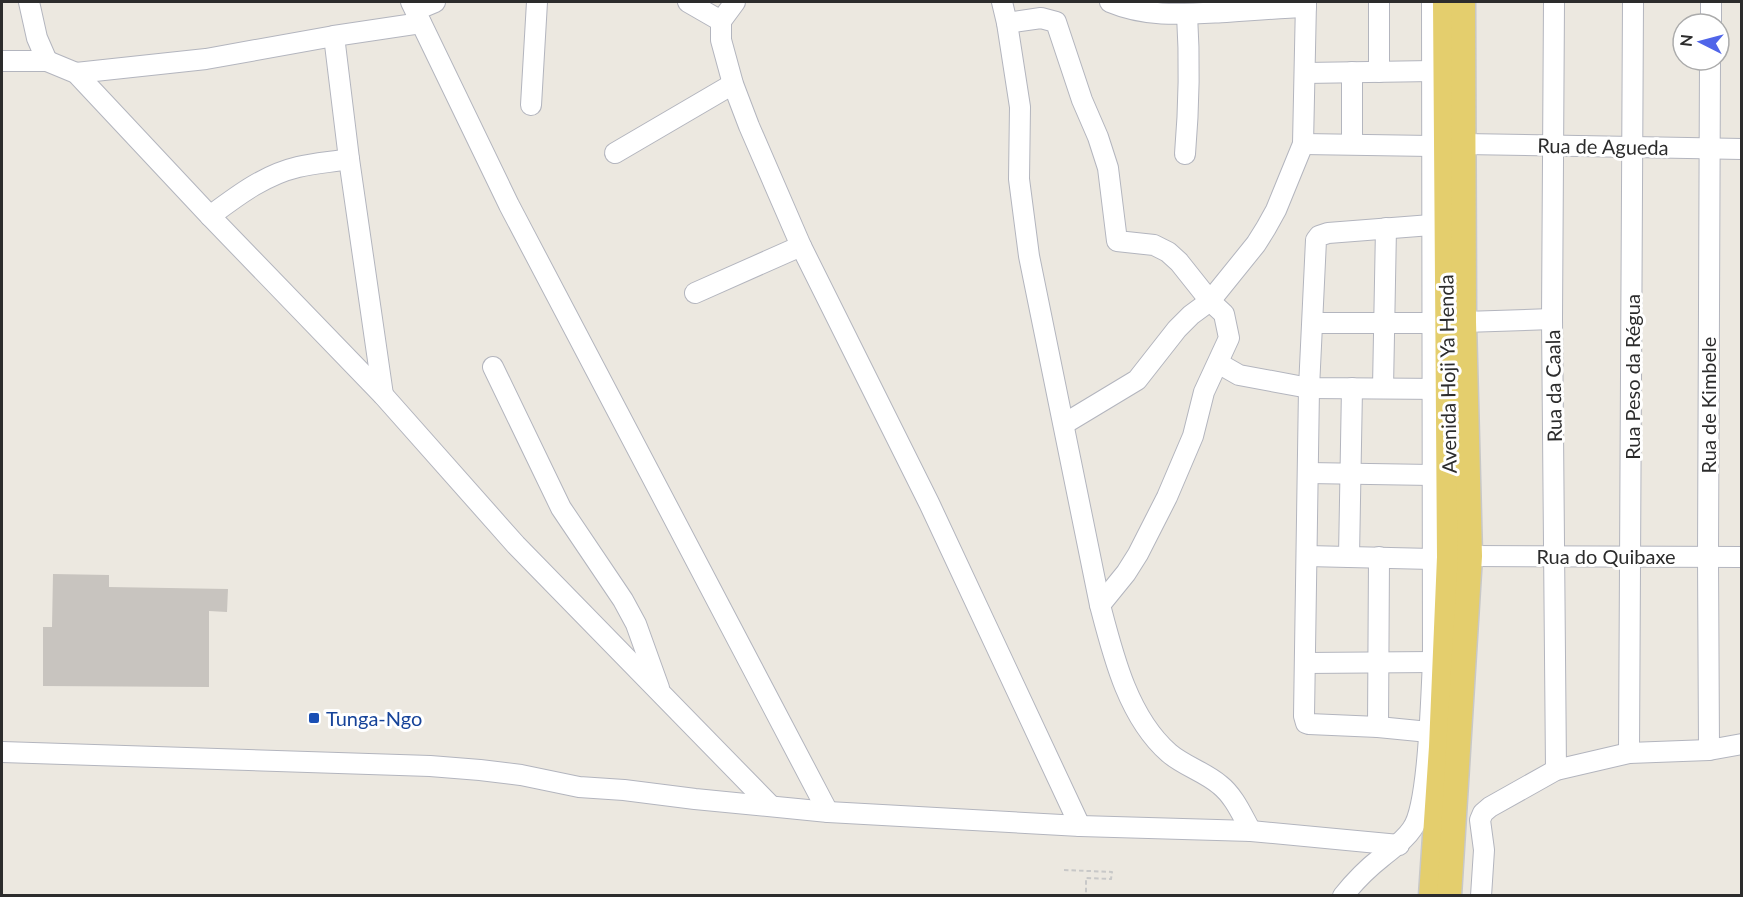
<svg xmlns="http://www.w3.org/2000/svg" width="1743" height="897" viewBox="0 0 1743 897" font-family="Lato,sans-serif">
<style>
.building{fill:#c8c4bf}
.lines{fill:none;stroke-linecap:round;stroke-linejoin:round}
.minor-casing{stroke:#b3b5be;stroke-width:22}
.major-casing{stroke:#c8c8c8;stroke-width:27}
.path{stroke:#c8c8c8;stroke-width:2;stroke-dasharray:4.5 3;stroke-linecap:butt}
.minor{stroke:#fff;stroke-width:20}
.major{stroke:#e4ce6d;stroke-width:24}
.transit-dot{fill:#1a4fb4;stroke:#fff;stroke-width:2}
.labels{text-anchor:middle;dominant-baseline:central;stroke-width:6;stroke-linejoin:round;paint-order:stroke}
.street-label{font-size:20px;fill:#2c2c2c;stroke:#fff}
.transit-label{font-size:20px;fill:#164399;stroke:#fff;text-anchor:start}
</style>
<rect width="100%" height="100%" fill="#ece8e0"/>
<!-- building -->
<path class="building" d="M53 574 109 575V587L228 589 227 612 209 611V687L43 686V627H52Z"/>
<g class="lines">
<defs>
<g id="minor">
<path d="M29 2 37 38 47 61"/>
<path d="M411 2 509 205 828 812"/>
<path d="M688 2 721 21"/>
<path d="M735 2 721 21V40L733 84 749 126 801 246 929 503 1080 826"/>
<path d="M1002 2 1007 23 1020 107 1019 179 1029 256 1100 605C1113 655 1128 717 1169 753 1184 766 1205 772 1220 785 1234 796 1242 815 1251 831"/>
<path d="M1110 2C1148 18 1186 14 1226 12 1252 10 1279 8 1306 7"/>
<path d="M1554 2 1552 319 1556 770"/>
<path d="M416 10 435 2"/>
<path d="M1007 23 1041 18 1056 22 1082 100 1098 137 1108 168 1117 241 1154 245 1168 252 1179 262 1210 301 1224 314 1229 338 1204 392 1193 436 1167 497 1138 554 1126 573 1100 605"/>
<path d="M1711 24V2"/>
<path d="M334 36 349 159 383 395"/>
<path d="M2 61H47L76 73 210 216 383 395 516 545 770 805"/>
<path d="M1379 72V2"/>
<path d="M76 73 206 59 334 36 421 23"/>
<path d="M1305 73 1433 71"/>
<path d="M531 105 537 2"/>
<path d="M1303 144 1431 146"/>
<path d="M1352 144V72"/>
<path d="M1464 144 1742 149"/>
<path d="M615 153 733 84"/>
<path d="M1185 154C1189 107 1190 61 1187 14"/>
<path d="M210 216C237 196 264 175 298 167 315 163 332 162 349 159"/>
<path d="M695 293 801 246"/>
<path d="M1464 322 1552 319"/>
<path d="M1313 323H1432"/>
<path d="M1218 363 1239 375 1309 388 1445 389"/>
<path d="M493 367 561 508 623 600 636 624 659 688"/>
<path d="M1383 388 1386 228"/>
<path d="M1064 424 1137 380 1177 329 1191 315 1210 301 1256 244 1266 228 1276 210 1303 144 1306 2"/>
<path d="M1308 473 1432 475"/>
<path d="M1307 556 1432 559"/>
<path d="M1470 556 1742 557"/>
<path d="M1349 557 1352 388"/>
<path d="M1306 663 1433 662"/>
<path d="M1378 727 1379 557"/>
<path d="M1429 732 1378 727 1309 724 1306 723 1304 716 1309 388 1316 240 1319 236 1328 233 1431 225"/>
<path d="M1709 750 1708 557 1710 60"/>
<path d="M2 752 430 766 480 770 521 775 579 787 624 790 695 799 828 812 1080 826 1251 831 1399 845"/>
<path d="M1629 753 1633 2"/>
<path d="M1343 896C1354 882 1368 868 1382 857 1393 848 1404 841 1412 829 1429 806 1431 695 1433 662L1432 2"/>
<path d="M1481 896 1484 850 1480 820 1483 813 1490 807 1556 770 1629 753 1709 750 1742 744"/>
</g>
<g id="major">
<path d="M1431 896 1441 747 1449 557 1445 2"/>
<path d="M1449 896 1470 556 1464 322 1463 2"/>
</g>
</defs>
<!-- minor casing -->
<use href="#minor" class="minor-casing"/>
<!-- major casing -->
<use href="#major" class="major-casing"/>
<!-- path -->
<path class="path" d="M1064 870 1112 872 1111 879 1086 878V896"/>
<!-- minor -->
<use href="#minor" class="minor"/>
<!-- major -->
<use href="#major" class="major"/>
</g>
<!-- markers -->
<rect class="transit-dot" x="308" y="712" width="12" height="12" rx="3"/>
<g class="labels">
<!-- street labels -->
<g class="street-label">
<text transform="translate(1603 146) rotate(1)">Rua de Agueda</text>
<text transform="translate(1447 374) rotate(-91)">Avenida Hoji Ya Henda</text>
<text transform="translate(1632 377) rotate(-90)">Rua Peso da Régua</text>
<text transform="translate(1553 386) rotate(-91)">Rua da Caala</text>
<text transform="translate(1708 405) rotate(-90)">Rua de Kimbele</text>
<text x="1606" y="556">Rua do Quibaxe</text>
</g>
<!-- transit labels -->
<g class="transit-label">
<text x="326" y="718">Tunga-Ngo</text>
</g>
</g>
<!-- border -->
<rect width="1743" height="897" fill="none" stroke="#2c2c2c" stroke-width="6"/>
<!-- north arrow -->
<g transform="translate(1701 42) rotate(276)"><circle r="28" fill="#ffffff" stroke="#ababab" stroke-width="1.5"/>
<path d="M0-4.5L10 22L0 15L-10 22Z" fill="#5065e9"/>
<text y="-9" font-size="16" font-weight="bold" text-anchor="middle" fill="#2c2c2c">N</text>
</g>
</svg>
